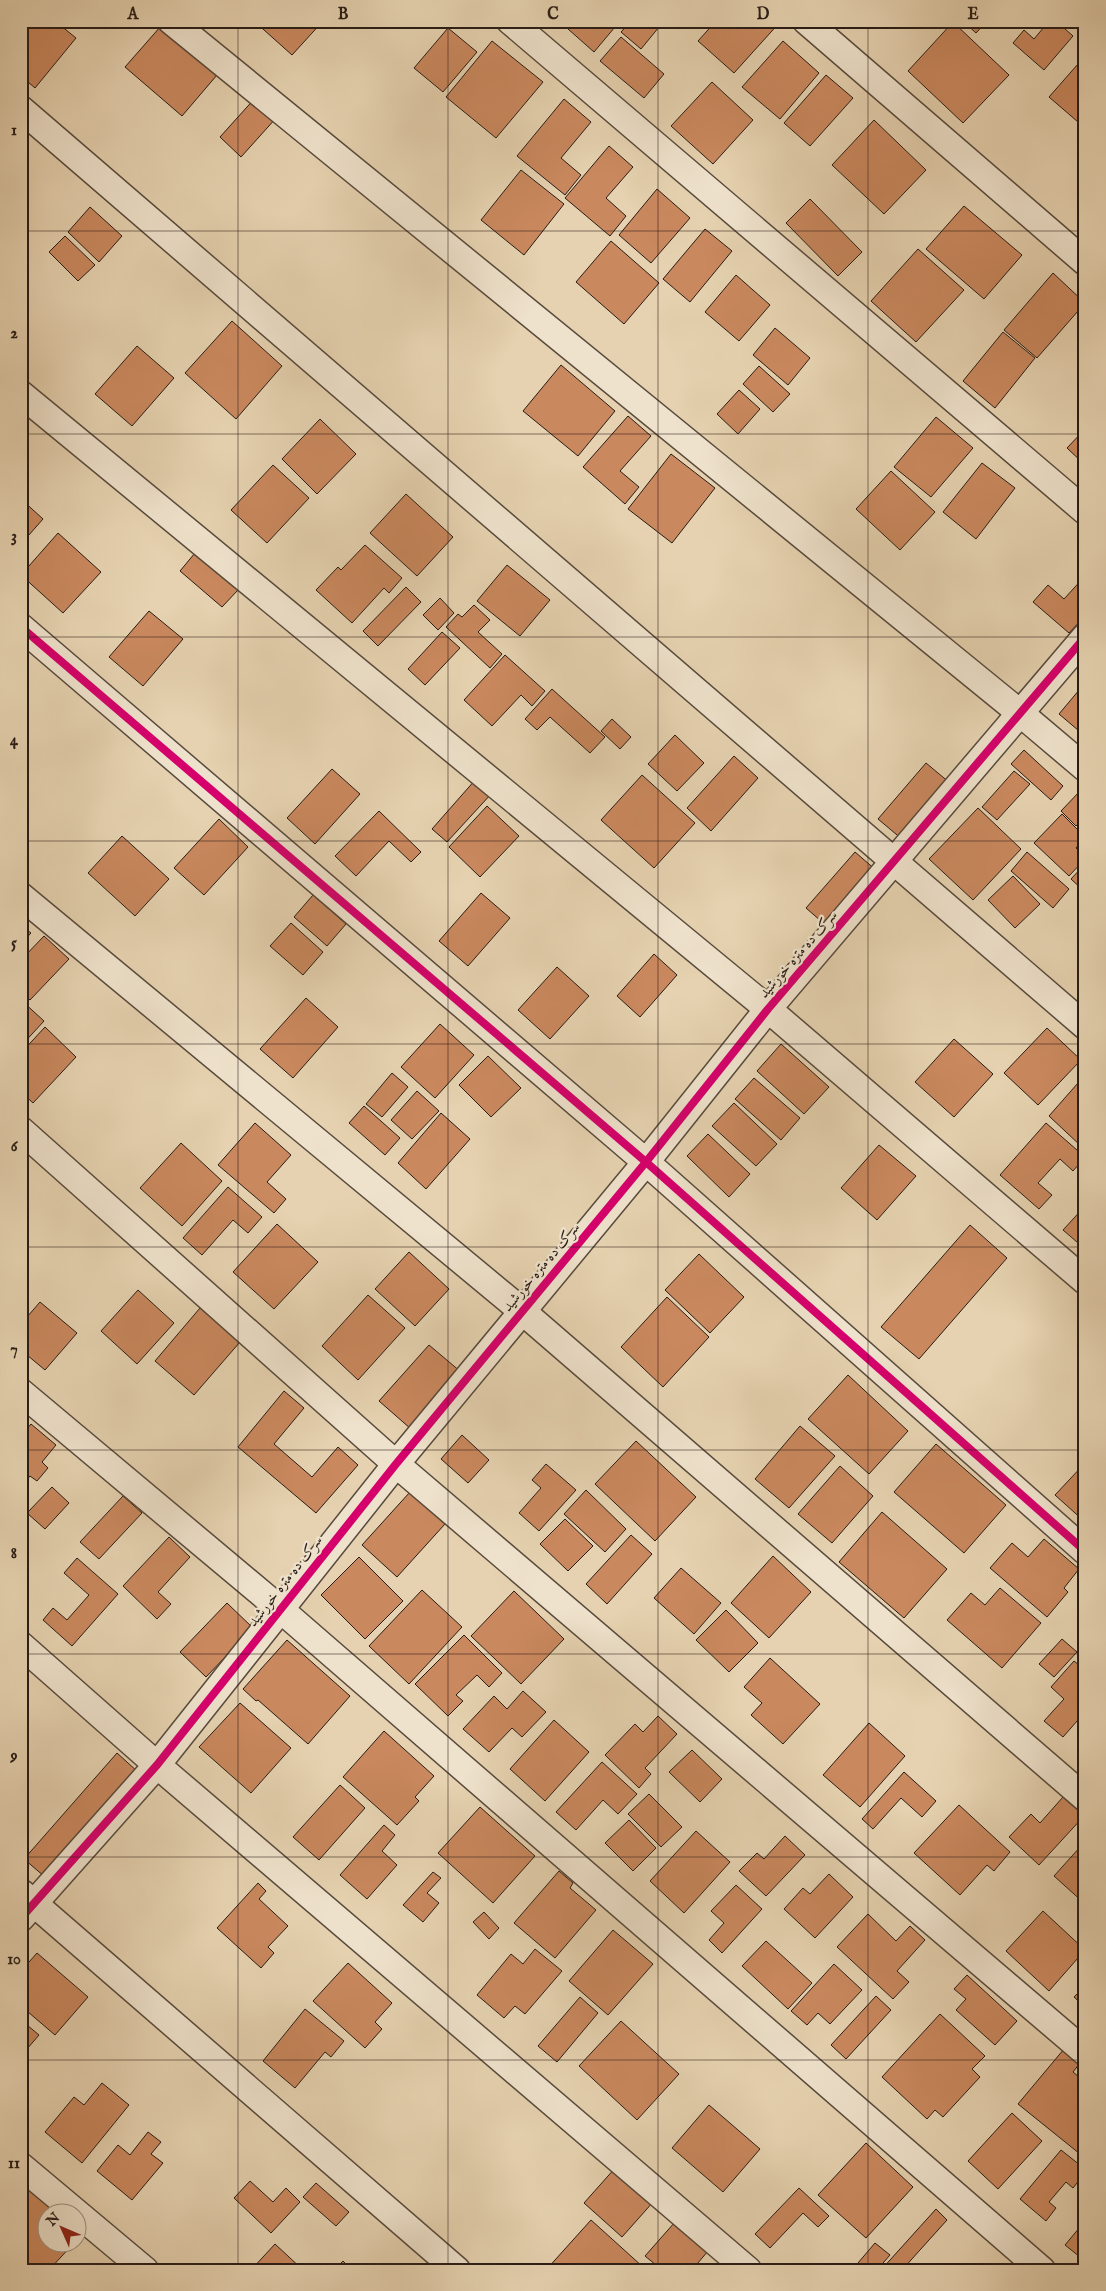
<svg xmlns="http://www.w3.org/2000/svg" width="1106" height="2291" viewBox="0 0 1106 2291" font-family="'IM FELL English',Amiri,serif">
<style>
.building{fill:#ca885e;stroke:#281c16}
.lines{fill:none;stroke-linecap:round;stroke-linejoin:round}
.street-casing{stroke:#584a3c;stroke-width:29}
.street{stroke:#efe2cc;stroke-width:26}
.cycleway-casing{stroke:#efe2cc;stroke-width:11}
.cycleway{stroke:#d6006c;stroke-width:8}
.grid{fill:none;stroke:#281c16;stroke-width:1;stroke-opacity:0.55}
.labels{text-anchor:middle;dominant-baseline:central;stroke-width:4.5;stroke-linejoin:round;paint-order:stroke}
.street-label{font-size:15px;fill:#281c16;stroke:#efe2cc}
.neatline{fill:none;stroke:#281c16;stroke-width:2}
.grid-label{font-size:16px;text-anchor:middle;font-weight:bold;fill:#281c16}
</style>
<rect width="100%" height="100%" fill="#e6d2b0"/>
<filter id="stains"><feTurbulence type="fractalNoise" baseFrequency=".004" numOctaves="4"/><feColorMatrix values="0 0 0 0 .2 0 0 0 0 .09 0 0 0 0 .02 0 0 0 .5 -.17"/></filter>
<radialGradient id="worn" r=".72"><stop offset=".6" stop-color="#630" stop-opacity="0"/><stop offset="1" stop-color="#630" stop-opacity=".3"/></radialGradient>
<!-- building -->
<g class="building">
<path d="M21 21H55L76 38 35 88 21 76Z"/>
<path d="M254 21H323L292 55Z"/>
<path d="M559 21H620L594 52Z"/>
<path d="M631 21H664L641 49 621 32Z"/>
<path d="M716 21H779L780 22 734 73 698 41Z"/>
<path d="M963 21H987L976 33Z"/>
<path d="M1049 21H1056L1073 36 1044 70 1013 43 1024 30 1034 39Z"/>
<path d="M953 22 1009 75 963 123 908 71Z"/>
<path d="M161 26 217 75 182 116 125 67Z"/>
<path d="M448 28 477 52 443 92 414 68Z"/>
<path d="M621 37 664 74 644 98 600 61Z"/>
<path d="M492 41 543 82 496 138 446 97Z"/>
<path d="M783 41 819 73 780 119 742 87Z"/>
<path d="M1085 56V128L1049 97Z"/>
<path d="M826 75 853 98 810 146 784 123Z"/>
<path d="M712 82 753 120 713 164 671 126Z"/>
<path d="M256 97 277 117 241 157 220 137Z"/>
<path d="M564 99 591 122 561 158 581 175 565 195 517 156Z"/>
<path d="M874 120 926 170 884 214 832 165Z"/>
<path d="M609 146 633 167 606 198 626 216 610 236 565 198Z"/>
<path d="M521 170 564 204 524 255 481 220Z"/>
<path d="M657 189 690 218 651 263 619 235Z"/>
<path d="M810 199 862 252 838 276 786 223Z"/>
<path d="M964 206 1022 255 984 299 926 249Z"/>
<path d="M90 207 122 236 99 262 68 232Z"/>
<path d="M705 229 732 251 690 302 663 279Z"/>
<path d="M65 236 95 265 78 281 49 252Z"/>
<path d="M611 241 659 283 624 324 576 282Z"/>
<path d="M918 249 964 290 916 342 871 301Z"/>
<path d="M1053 273 1085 303 1037 358 1004 330Z"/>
<path d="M736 275 770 305 739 341 705 312Z"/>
<path d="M232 321 282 366 236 419 185 373Z"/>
<path d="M775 328 810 358 788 385 753 355Z"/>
<path d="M1003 332 1035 358 995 408 963 381Z"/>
<path d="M137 346 174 378 132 426 95 394Z"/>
<path d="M561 365 615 411 578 456 523 411Z"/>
<path d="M759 366 790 394 773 412 743 384Z"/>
<path d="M739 390 760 409 738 434 717 414Z"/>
<path d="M628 416 651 436 620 471 639 487 625 504 583 467Z"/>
<path d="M936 417 973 448 931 497 894 467Z"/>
<path d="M320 419 356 454 317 494 282 459Z"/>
<path d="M1085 429V465L1067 448Z"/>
<path d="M671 454 715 488 672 543 628 509Z"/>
<path d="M982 463 1015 488 976 539 943 512Z"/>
<path d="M273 465 309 498 267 543 231 510Z"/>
<path d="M891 471 935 512 900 550 856 509Z"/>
<path d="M406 494 453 537 417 576 370 533Z"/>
<path d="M21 499 43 519 21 544Z"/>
<path d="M58 533 101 572 63 613 21 575Z"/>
<path d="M365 545 402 578 389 593 384 588 352 623 316 590 338 567 341 570Z"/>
<path d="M195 553 238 590 222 607 180 571Z"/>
<path d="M507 565 550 600 520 636 477 601Z"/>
<path d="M1085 576V616L1069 633 1033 602 1048 585 1064 599Z"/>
<path d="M406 587 421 602 378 646 363 631Z"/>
<path d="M440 598 454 613 438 630 423 615Z"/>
<path d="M474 605 490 620 478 632 502 654 490 668 446 627 458 614 462 617Z"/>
<path d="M149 611 183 639 143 686 109 657Z"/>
<path d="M442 632 460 648 425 685 408 669Z"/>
<path d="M505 655 545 691 532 706 521 695 492 726 464 700Z"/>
<path d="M1085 683V736L1059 714Z"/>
<path d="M552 689 605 737 590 753 550 717 537 730 525 719Z"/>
<path d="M612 719 631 737 620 749 601 731Z"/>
<path d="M675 735 704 763 677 791 648 764Z"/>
<path d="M1024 750 1063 786 1051 800 1011 764Z"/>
<path d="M734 756 758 778 711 831 687 808Z"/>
<path d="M926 763 950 783 903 840 878 819Z"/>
<path d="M332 769 360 794 315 844 287 818Z"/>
<path d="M1014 771 1030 784 997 820 982 807Z"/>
<path d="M642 775 695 823 654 868 601 820Z"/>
<path d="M476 779 492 793 447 842 432 829Z"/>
<path d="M1081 790 1085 793V817L1076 826 1061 811Z"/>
<path d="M487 806 519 836 480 877 449 847Z"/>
<path d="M978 808 1021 849 973 900 929 859Z"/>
<path d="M379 811 421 852 411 862 389 841 356 876 335 856Z"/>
<path d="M1062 814 1085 837 1076 848 1085 856V859L1069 876 1034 843Z"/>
<path d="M219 819 248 847 204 895 174 868Z"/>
<path d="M122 836 169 879 135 916 88 873Z"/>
<path d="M855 852 877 871 829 928 806 908Z"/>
<path d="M1027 852 1069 889 1053 908 1011 871Z"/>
<path d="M1085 864V892L1071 879Z"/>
<path d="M1013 876 1040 904 1015 928 988 900Z"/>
<path d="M481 893 510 918 468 966 439 941Z"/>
<path d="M313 895 346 924 327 946 294 917Z"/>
<path d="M291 923 323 952 303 975 270 946Z"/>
<path d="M21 925 31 933 21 944Z"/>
<path d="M44 936 69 959 30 1000 21 992V960Z"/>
<path d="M654 954 677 975 640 1017 617 996Z"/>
<path d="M557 967 589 996 550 1039 518 1010Z"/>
<path d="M306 998 338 1027 293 1078 260 1049Z"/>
<path d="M21 1000 44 1021 21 1046Z"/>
<path d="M440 1024 474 1055 435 1098 401 1067Z"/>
<path d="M45 1027 76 1057 33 1103 21 1092V1053Z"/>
<path d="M1047 1028 1081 1060 1038 1105 1004 1073Z"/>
<path d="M954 1039 993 1074 954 1117 915 1082Z"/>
<path d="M781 1044 829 1087 804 1114 757 1071Z"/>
<path d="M488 1056 521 1088 491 1117 459 1085Z"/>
<path d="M392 1073 408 1087 382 1117 366 1104Z"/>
<path d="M1085 1075V1144L1082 1147 1049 1116Z"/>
<path d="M754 1078 800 1118 781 1140 735 1099Z"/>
<path d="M417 1091 439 1111 412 1139 391 1120Z"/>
<path d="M734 1103 777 1144 756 1166 712 1126Z"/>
<path d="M364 1106 400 1138 385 1155 349 1123Z"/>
<path d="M441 1113 470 1139 426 1189 398 1163Z"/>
<path d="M255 1123 291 1155 267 1182 286 1199 274 1213 218 1165Z"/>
<path d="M1046 1123 1085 1157 1073 1171 1060 1159 1038 1183 1052 1195 1039 1209 1000 1175Z"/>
<path d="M708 1134 750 1174 729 1197 687 1156Z"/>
<path d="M181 1143 222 1181 182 1226 140 1188Z"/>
<path d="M879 1145 916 1176 877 1220 841 1188Z"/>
<path d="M228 1187 262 1217 248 1233 233 1220 202 1255 183 1238Z"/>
<path d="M1085 1206V1249L1063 1230Z"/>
<path d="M277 1224 318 1262 274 1309 233 1272Z"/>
<path d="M970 1225 1007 1258 919 1359 881 1327Z"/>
<path d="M409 1252 449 1289 415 1326 375 1289Z"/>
<path d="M699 1254 744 1297 710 1333 665 1290Z"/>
<path d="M138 1290 174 1323 137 1364 101 1331Z"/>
<path d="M368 1295 405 1328 358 1380 322 1346Z"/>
<path d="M667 1297 709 1337 663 1387 621 1347Z"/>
<path d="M40 1302 77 1333 45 1370 21 1350V1324Z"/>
<path d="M200 1308 240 1342 194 1395 155 1361Z"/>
<path d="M429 1345 461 1372 411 1429 379 1401Z"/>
<path d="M848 1375 908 1431 869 1474 808 1419Z"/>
<path d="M284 1391 304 1408 274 1444 312 1477 338 1447 358 1465 316 1513 238 1447Z"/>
<path d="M31 1424 56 1445 42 1462 48 1468 37 1481 30 1476 21 1487V1436Z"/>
<path d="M800 1426 835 1456 789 1508 755 1479Z"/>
<path d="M462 1435 489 1460 468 1483 441 1459Z"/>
<path d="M636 1441 696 1497 655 1541 595 1484Z"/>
<path d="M936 1444 1006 1505 964 1553 894 1492Z"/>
<path d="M1085 1463V1522L1055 1495Z"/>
<path d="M546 1464 576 1490 539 1531 519 1513 541 1488 532 1480Z"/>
<path d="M840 1466 873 1496 832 1543 798 1514Z"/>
<path d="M52 1487 69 1503 45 1529 27 1513Z"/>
<path d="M586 1490 626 1529 605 1552 564 1514Z"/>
<path d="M410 1492 445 1524 397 1577 362 1545Z"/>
<path d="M123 1496 142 1513 99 1559 80 1542Z"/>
<path d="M882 1512 947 1569 904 1618 839 1562Z"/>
<path d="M565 1519 593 1546 568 1571 540 1544Z"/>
<path d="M631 1535 652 1554 607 1604 586 1584Z"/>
<path d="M169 1537 190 1557 158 1592 171 1604 157 1619 123 1586Z"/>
<path d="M1044 1539 1079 1569 1064 1588 1068 1592 1047 1617 990 1568 1012 1543 1028 1557Z"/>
<path d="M773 1556 811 1592 769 1638 731 1603Z"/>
<path d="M359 1557 403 1601 365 1639 321 1595Z"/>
<path d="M77 1558 118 1594 72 1646 43 1620 53 1608 67 1620 89 1595 64 1573Z"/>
<path d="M681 1568 721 1603 694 1634 654 1598Z"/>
<path d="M1000 1588 1041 1623 1002 1668 947 1620 971 1593 985 1605Z"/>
<path d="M422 1590 462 1627 409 1684 369 1646Z"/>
<path d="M514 1591 564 1639 521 1684 471 1636Z"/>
<path d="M227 1603 253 1628 206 1677 180 1652Z"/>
<path d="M726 1610 758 1643 729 1672 696 1640Z"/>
<path d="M464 1635 502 1673 489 1687 477 1675 456 1695 463 1701 448 1716 415 1684Z"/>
<path d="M1062 1639 1077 1652 1054 1677 1039 1664Z"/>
<path d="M287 1640 350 1696 308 1744 258 1700 256 1701 243 1689Z"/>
<path d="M770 1658 820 1704 783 1744 751 1715 762 1703 744 1687Z"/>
<path d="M1074 1661 1085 1670V1712L1063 1737 1044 1721 1064 1699 1051 1687Z"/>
<path d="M523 1691 546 1712 522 1737 512 1728 489 1752 463 1729 494 1696 507 1709Z"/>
<path d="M240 1703 291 1748 251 1793 199 1747Z"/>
<path d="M658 1716 677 1734 645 1768 651 1774 639 1788 605 1755 635 1724 643 1732Z"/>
<path d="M554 1720 589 1752 545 1801 510 1769Z"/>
<path d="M869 1723 905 1756 860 1807 823 1775Z"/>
<path d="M384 1731 434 1776 415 1797 419 1801 397 1825 343 1777Z"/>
<path d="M692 1750 722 1779 700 1802 669 1772Z"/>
<path d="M117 1753 138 1772 45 1877 24 1859Z"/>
<path d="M602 1762 637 1794 618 1814 603 1800 576 1830 556 1812Z"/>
<path d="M904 1772 936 1801 922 1817 901 1798 873 1829 862 1819Z"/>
<path d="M340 1785 365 1808 319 1860 293 1837Z"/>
<path d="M649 1794 682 1827 661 1847 628 1814Z"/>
<path d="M1063 1797 1084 1816 1039 1865 1009 1837 1031 1814 1040 1823Z"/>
<path d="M959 1805 1010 1852 994 1871 987 1865 960 1895 914 1853Z"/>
<path d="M480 1807 535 1856 493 1903 438 1853Z"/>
<path d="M629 1820 656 1848 633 1871 605 1843Z"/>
<path d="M384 1825 395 1835 382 1851 397 1865 367 1899 340 1875Z"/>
<path d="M696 1831 730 1862 684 1913 650 1881Z"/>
<path d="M785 1836 805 1855 766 1896 739 1871 757 1853 764 1859Z"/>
<path d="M1081 1846 1085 1850V1904L1054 1876Z"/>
<path d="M559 1871 573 1883 570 1888 596 1910 555 1958 514 1923Z"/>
<path d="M433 1872 441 1878 427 1893 439 1903 423 1922 403 1905Z"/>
<path d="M829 1874 853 1897 815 1938 784 1909 803 1888 810 1894Z"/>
<path d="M258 1883 266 1891 259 1899 288 1926 268 1947 274 1953 261 1968 217 1928Z"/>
<path d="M736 1885 762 1909 722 1953 709 1940 724 1923 711 1911Z"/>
<path d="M1043 1911 1085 1950 1049 1991 1006 1951Z"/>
<path d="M484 1912 499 1928 489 1939 473 1922Z"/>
<path d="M868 1914 896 1941 910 1926 925 1940 897 1971 909 1982 893 1999 837 1947Z"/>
<path d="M613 1930 653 1964 608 2015 569 1981Z"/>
<path d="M766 1941 812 1983 788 2009 742 1966Z"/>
<path d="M535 1949 562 1971 525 2014 515 2006 504 2018 477 1995 511 1954 523 1964Z"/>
<path d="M37 1953 88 1997 55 2035 21 2006V1971Z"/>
<path d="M348 1963 392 2003 375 2022 382 2029 365 2048 313 2001Z"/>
<path d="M834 1964 862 1990 830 2024 818 2013 807 2025 791 2011Z"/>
<path d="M967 1975 1017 2021 995 2045 956 2010 966 1999 954 1989Z"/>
<path d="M1085 1986V2007L1074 1997Z"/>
<path d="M876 1996 891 2010 846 2059 831 2045Z"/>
<path d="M580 1997 598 2013 557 2062 538 2046Z"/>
<path d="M305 2009 344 2041 331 2057 325 2052 295 2088 263 2061Z"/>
<path d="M940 2014 985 2056 972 2069 980 2077 943 2117 935 2110 927 2119 882 2077Z"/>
<path d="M21 2020 39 2035 21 2056Z"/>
<path d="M621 2021 679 2074 637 2120 579 2066Z"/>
<path d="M1064 2049 1080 2063 1073 2072 1085 2082V2148L1080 2154 1018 2104Z"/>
<path d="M102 2083 129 2105 82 2163 45 2132 74 2097 84 2105Z"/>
<path d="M709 2105 760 2149 723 2192 672 2148Z"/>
<path d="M1012 2113 1042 2141 998 2189 968 2161Z"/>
<path d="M148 2132 161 2142 151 2154 163 2163 132 2200 97 2171 118 2145 130 2155Z"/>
<path d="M866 2143 913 2187 866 2238 818 2195Z"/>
<path d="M1061 2150 1085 2169V2173L1073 2188 1066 2182 1049 2202 1056 2208 1046 2221 1020 2199Z"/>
<path d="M616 2167 654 2201 622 2237 584 2203Z"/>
<path d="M21 2172 66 2214H48V2244H73L49 2270H24L21 2267Z"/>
<path d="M250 2181 273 2202 286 2188 300 2202 271 2233 234 2198Z"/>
<path d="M316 2183 349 2212 336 2226 303 2197Z"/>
<path d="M799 2188 829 2216 818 2227 803 2213 770 2248 755 2234Z"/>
<path d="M936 2209 947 2220 902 2270H881Z"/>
<path d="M591 2220 643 2267 641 2270H546Z"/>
<path d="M1085 2221V2261L1065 2245Z"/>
<path d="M675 2222 708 2251 692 2270H652L656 2265 645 2256Z"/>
<path d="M875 2243 890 2255 877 2270H852Z"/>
<path d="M275 2244 303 2270H251Z"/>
<path d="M343 2261 352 2270H334Z"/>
</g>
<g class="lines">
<defs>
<g id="street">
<path d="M171 21 1020 713 1085 768"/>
<path d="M510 21 1085 511"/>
<path d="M806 21 1085 262"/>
<path d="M21 109 1085 1026"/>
<path d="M21 394 768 1009 1085 1281"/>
<path d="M21 627 646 1162 1085 1551"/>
<path d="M21 896 522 1311 1085 1798"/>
<path d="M21 1130 396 1464 1085 2052"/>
<path d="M21 1392 280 1609 1042 2270"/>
<path d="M21 1645 157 1765 748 2270"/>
<path d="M22 1893 457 2270"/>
<path d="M21 1918 157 1765 396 1464 646 1162 768 1009 1085 637"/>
<path d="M21 2166 145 2270"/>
</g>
</defs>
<!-- street casing -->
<use href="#street" class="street-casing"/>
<!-- street -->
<use href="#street" class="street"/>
<defs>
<g id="cycleway">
<path d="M21 627 646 1162 1085 1551"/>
<path d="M21 1918 157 1765 396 1464 646 1162 768 1009 1085 637"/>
</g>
</defs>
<!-- cycleway casing -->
<use href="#cycleway" class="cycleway-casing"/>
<!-- cycleway -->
<use href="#cycleway" class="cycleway"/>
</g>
<!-- grid -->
<path class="grid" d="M238 21V2270M448 21V2270M658 21V2270M868 21V2270M21 231H1085M21 434H1085M21 637H1085M21 841H1085M21 1044H1085M21 1247H1085M21 1450H1085M21 1654H1085M21 1857H1085M21 2060H1085"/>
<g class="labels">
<!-- street labels -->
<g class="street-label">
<text transform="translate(798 954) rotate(-49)">سرک ده متره خورشید</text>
<text transform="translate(541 1267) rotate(-50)">سرک ده متره خورشید</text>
<text transform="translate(285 1581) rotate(-52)">سرک ده متره خورشید</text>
</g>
</g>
<!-- margin -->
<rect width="1106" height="2291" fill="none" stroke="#e6d2b0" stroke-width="55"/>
<!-- north arrow -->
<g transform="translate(62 2228) rotate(315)"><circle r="24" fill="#efe2cc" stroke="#9f9383"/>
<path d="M0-4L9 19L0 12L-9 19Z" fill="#8f2418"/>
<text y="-8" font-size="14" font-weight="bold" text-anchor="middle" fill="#281c16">N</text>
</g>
<rect x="28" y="28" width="1050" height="2236" class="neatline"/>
<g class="grid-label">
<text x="133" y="19">A</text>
<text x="343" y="19">B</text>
<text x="553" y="19">C</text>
<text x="763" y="19">D</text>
<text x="973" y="19">E</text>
<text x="14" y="135">1</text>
<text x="14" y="338">2</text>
<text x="14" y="541">3</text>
<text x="14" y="745">4</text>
<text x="14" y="948">5</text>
<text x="14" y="1151">6</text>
<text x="14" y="1354">7</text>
<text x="14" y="1558">8</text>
<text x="14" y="1761">9</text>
<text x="14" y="1964">10</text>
<text x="14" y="2168">11</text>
</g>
<rect width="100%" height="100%" filter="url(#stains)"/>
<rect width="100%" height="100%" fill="url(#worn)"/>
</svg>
